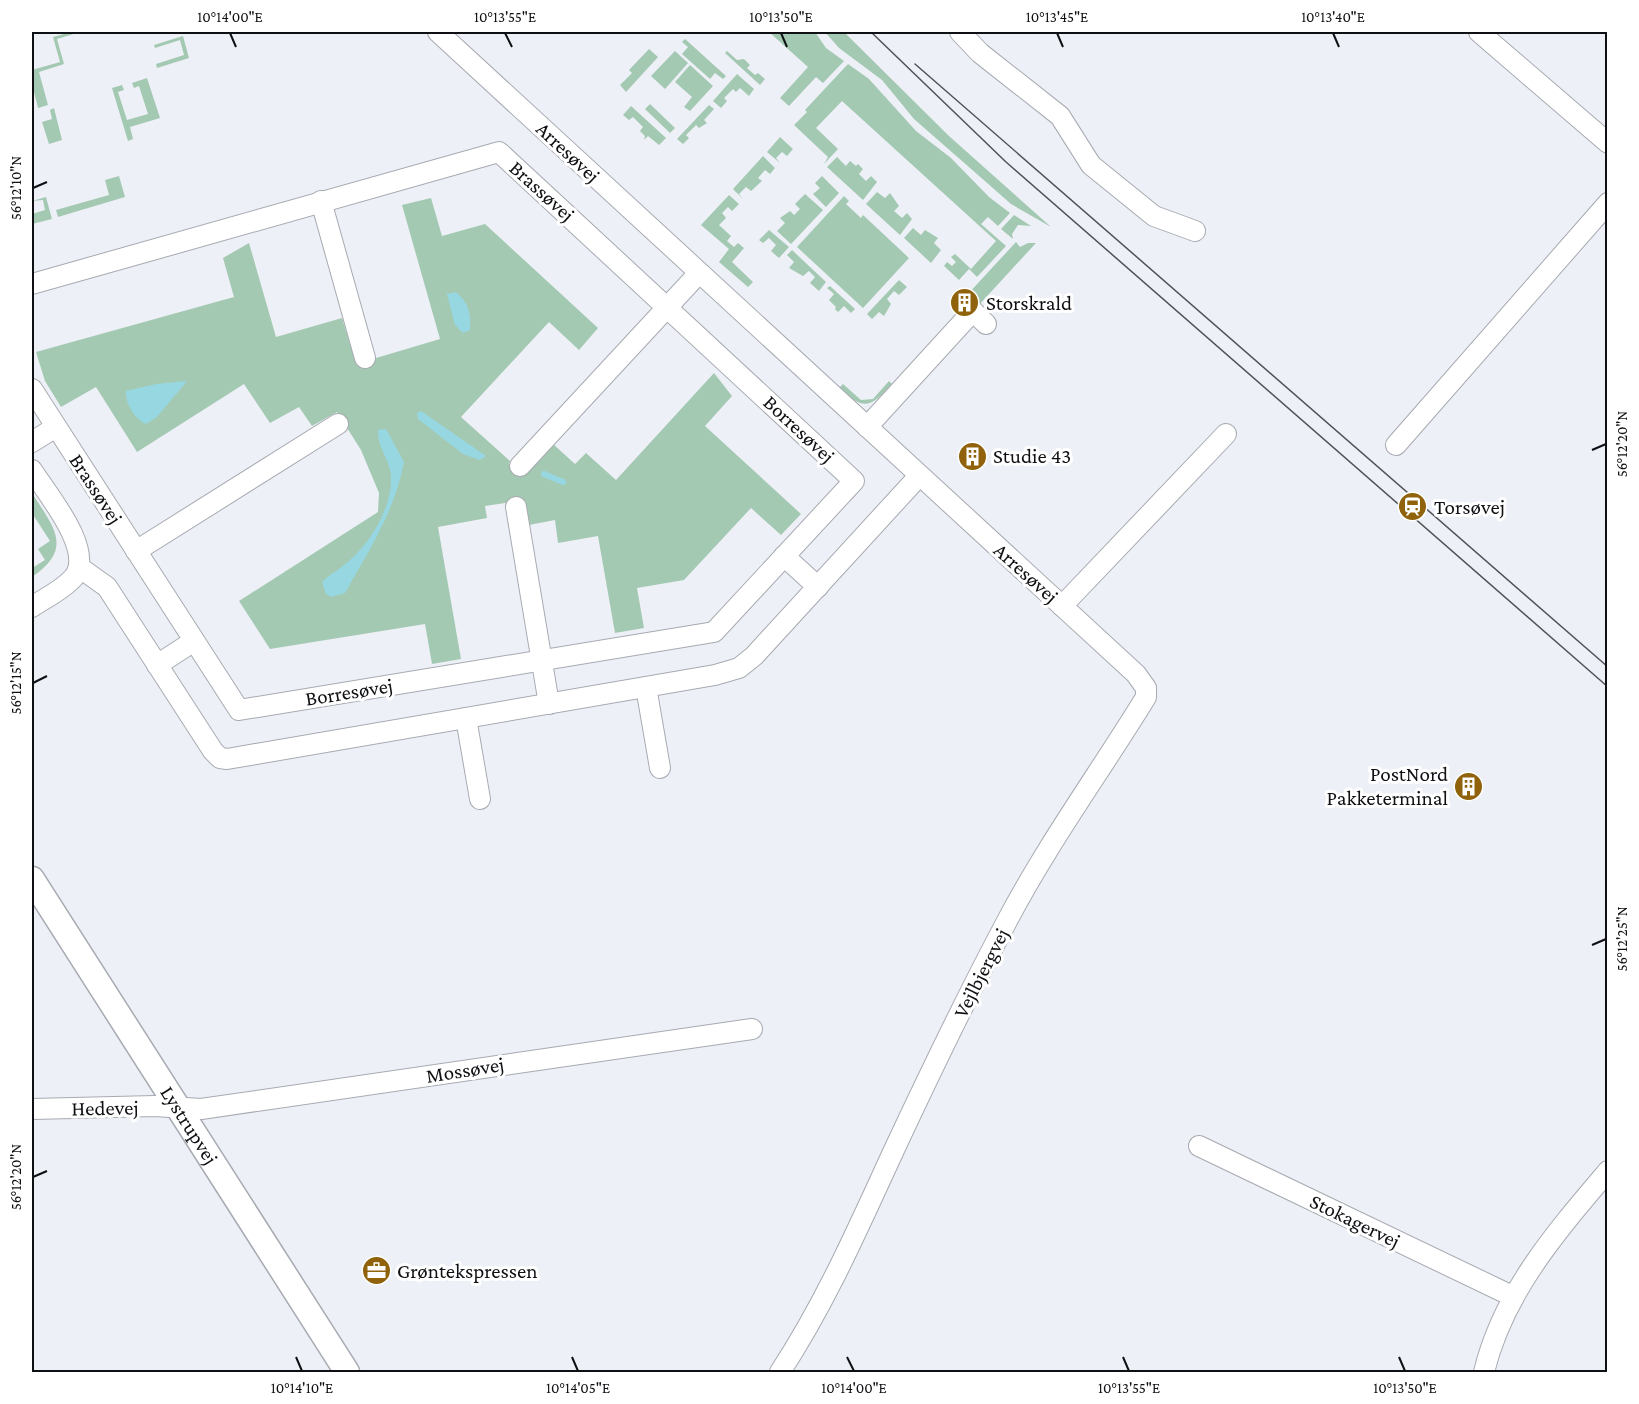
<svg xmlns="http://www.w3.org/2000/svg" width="1639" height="1404" viewBox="0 0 1639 1404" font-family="'Crimson Pro',serif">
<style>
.green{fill:#a4c9b2}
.water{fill:#97d7e2}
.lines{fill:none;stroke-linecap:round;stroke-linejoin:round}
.stream{stroke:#97d7e2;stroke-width:6}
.minor-casing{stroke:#a7aab1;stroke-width:22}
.tertiary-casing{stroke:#a7aab1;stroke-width:27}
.minor{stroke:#fff;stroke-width:20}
.tertiary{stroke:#fff;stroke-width:24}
.tram{stroke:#515256;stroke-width:1.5}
.ticks{fill:none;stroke:#0f1013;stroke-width:2}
.labels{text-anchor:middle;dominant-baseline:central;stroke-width:6;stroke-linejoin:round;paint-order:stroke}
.street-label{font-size:21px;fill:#0f1013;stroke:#fff}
.poi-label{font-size:21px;fill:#0f1013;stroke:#fff;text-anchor:start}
.neatline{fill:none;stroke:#0f1013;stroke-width:2}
.ticks-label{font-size:15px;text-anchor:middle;fill:#0f1013}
</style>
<rect width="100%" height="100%" fill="#edf0f7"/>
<!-- green -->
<g class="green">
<path d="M71 32H80L57 39 64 64 39 72 48 105 38 108 32 84V70L60 62 53 37Z"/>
<path d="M769 32H815L826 48 844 61 823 83 816 77 789 106 780 98 808 67Z"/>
<path d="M825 32H844L949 136 1051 227 1011 204 986 182 914 119 882 80 839 48Z"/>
<path d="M183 36 189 58 157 68 156 64 184 55 180 40 155 48 154 45Z"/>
<path d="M685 39 726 76 723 79 715 73 710 79 682 54 688 47 682 42Z"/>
<path d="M649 49 658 57 626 92 620 85 632 73 629 70Z"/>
<path d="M675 51 688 63 665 89 651 76Z"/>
<path d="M727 51 737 60 744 59 750 65 747 68 755 75 758 73 765 79 760 85 725 53Z"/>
<path d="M848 64 869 79 916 131 951 158 989 197 1010 213 998 226 988 217 981 224 1006 246 977 277 969 269 959 280 944 266 947 262 952 266 956 262 951 257 955 254 971 269 996 241 842 101 816 128 838 149 824 164 828 157 794 125 807 112 805 110Z"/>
<path d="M690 65 713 86 690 111 684 107 692 97 675 82Z"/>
<path d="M737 74 754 89 749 96 740 88 736 92 733 89 724 98 727 101 721 108 713 101Z"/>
<path d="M147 78 160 118 130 127 133 139 128 141 112 88 122 85 124 90 118 92 127 120 148 114 139 86 134 88 132 83Z"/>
<path d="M650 104 675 128 670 133 645 109Z"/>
<path d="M709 105 714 109 704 120 707 123 699 128 696 125 686 135 689 138 683 144 677 139Z"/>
<path d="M631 106 666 138 659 145 648 136 644 140 645 136 640 131 643 127 633 117 629 120 623 115Z"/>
<path d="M54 108 62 140 49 144 42 122 52 119 50 110Z"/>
<path d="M780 137 793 149 787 156 782 152 776 158 780 163 767 152Z"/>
<path d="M763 156 775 168 770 174 765 170 758 178 762 181 751 191 746 187 739 194 743 199 733 189Z"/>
<path d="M837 157 846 166 850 161 856 166 858 164 863 169 859 174 866 181 871 176 877 182 863 200 827 167Z"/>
<path d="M119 176 125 197 58 217 56 210 109 195 105 180Z"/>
<path d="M822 176 839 193 826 207 813 194 820 188 815 183Z"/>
<path d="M877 192 885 198 890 193 899 206 894 211 902 218 907 213 912 219 900 235 866 204Z"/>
<path d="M805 194 823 210 791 244 777 231 785 223 780 218 790 211 794 215 800 209 795 204Z"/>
<path d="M729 195 739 204 732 211 728 207 722 213 726 218 719 225 731 236 727 241 734 247 738 243 744 248 732 262 753 282 748 287 719 262 729 249 701 225Z"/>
<path d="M844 196 849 201 846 204 861 218 863 215 909 258 863 308 797 247Z"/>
<path d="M46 197 52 219 32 224V214L45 210 43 200 32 201Z"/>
<path d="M431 198 442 236 485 224 598 328 579 350 549 322 461 417 510 461 509 464 524 475 553 444 575 464 586 453 616 480 714 373 732 396 705 426 801 514 781 535 751 508 684 580 637 588 644 628 615 633 598 536 558 543 555 520 529 525 525 500 485 506 487 518 438 527 461 659 432 664 425 624 270 649 239 601 378 512 379 493 361 450 337 412 312 426 299 407 270 423 244 384 137 452 96 387 61 407 45 381 36 352 234 297 223 258 249 243 276 337 342 318 356 364 440 339 402 205Z"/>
<path d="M1014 215 1031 226 1018 225 1012 234 1013 239 1001 229Z"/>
<path d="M913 228 921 235 925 230 938 238 934 243 941 250 931 263 904 238Z"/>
<path d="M769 230 789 247 779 258 771 251 776 245 769 238 763 243 759 240Z"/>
<path d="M1016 242 1020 247 1028 243H1036L978 306 967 295Z"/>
<path d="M792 250 826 282 819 291 810 283 815 277 809 271 803 276 789 268 794 262 787 255Z"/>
<path d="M899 280 907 287 899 295 894 291 887 299 891 304 884 316 879 312 872 319 867 314Z"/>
<path d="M830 286 855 309 851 313 844 306 838 312 835 309 836 307 829 300 834 294 827 288Z"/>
<path d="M889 381 892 384C870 408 864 411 839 388L843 384 861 400 873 399Z"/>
<path d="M32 493C54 528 74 548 32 577V568L45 560 38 549 50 541 32 513Z"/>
</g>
<!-- water -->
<g class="water">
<path d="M456 292C469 304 471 313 470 330L463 333 455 325 447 294Z"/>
<path d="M187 381 157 417 146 424C135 420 125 403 126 391L156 384Z"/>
<path d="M421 411 486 456 480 460 463 454 418 419 417 413Z"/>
<path d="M386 429 404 462C395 511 369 550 345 593L331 597 326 594 322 582C330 574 340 569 348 562 372 541 393 506 391 474 389 459 377 446 378 430Z"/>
</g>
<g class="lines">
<!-- stream -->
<path class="stream" d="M544 474 563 482"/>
<defs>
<g id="minor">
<path d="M438 32 1136 674 1146 688V697C1100 772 1048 843 1007 921 967 996 930 1073 894 1150 859 1226 826 1302 780 1372"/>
<path d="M960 32 980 53 1060 116 1091 165 1154 216 1195 231"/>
<path d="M1479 32 1608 143"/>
<path d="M321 201 365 358"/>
<path d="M32 284 499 152 854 481 714 632 239 710 32 389"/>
<path d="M867 427 973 311 986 324"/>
<path d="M32 442 56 427"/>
<path d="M1396 445 1608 203"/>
<path d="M520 466 699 273"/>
<path d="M32 470C47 494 95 550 74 577 63 590 45 598 32 607"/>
<path d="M516 507 549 704"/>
<path d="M136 551 338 424"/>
<path d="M784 556 818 587"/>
<path d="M79 567 107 587 213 751 220 758 227 759 715 675 739 668 754 656 919 476"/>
<path d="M1062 606 1226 434"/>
<path d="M157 665 194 641"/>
<path d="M646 687 660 768"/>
<path d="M466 718 480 799"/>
<path d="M32 1109 155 1106 201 1109 752 1029"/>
<path d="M1199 1146 1512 1296"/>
<path d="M1484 1372C1503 1293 1556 1232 1608 1171"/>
</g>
<g id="tertiary">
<path id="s1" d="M32 879 347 1372"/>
</g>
</defs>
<!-- minor casing -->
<use href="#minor" class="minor-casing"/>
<!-- tertiary casing -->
<use href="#tertiary" class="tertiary-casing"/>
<!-- minor -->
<use href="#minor" class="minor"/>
<!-- tertiary -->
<use href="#tertiary" class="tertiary"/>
<!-- tram -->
<g class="tram">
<path d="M871 32 1006 162 1608 687"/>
<path d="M915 64 1608 667"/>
</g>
</g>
<!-- ticks -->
<path class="ticks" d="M230 33 236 47M505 33 512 47M781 33 787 47M1057 33 1063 47M1333 33 1339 47M33 188 47 182M1592 450 1606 444M33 683 47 676M1592 945 1606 939M33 1177 47 1171M296 1357 302 1371M572 1357 578 1371M847 1357 854 1371M1123 1357 1129 1371M1399 1357 1405 1371"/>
<!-- icons -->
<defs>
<symbol id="building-disc" viewBox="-11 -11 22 22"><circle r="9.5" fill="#8f620b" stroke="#fff"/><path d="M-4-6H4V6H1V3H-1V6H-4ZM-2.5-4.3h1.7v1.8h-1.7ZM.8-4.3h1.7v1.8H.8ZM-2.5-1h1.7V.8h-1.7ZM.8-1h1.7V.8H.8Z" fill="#fff"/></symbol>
<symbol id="station-disc" viewBox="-11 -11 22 22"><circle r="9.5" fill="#8f620b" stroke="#fff"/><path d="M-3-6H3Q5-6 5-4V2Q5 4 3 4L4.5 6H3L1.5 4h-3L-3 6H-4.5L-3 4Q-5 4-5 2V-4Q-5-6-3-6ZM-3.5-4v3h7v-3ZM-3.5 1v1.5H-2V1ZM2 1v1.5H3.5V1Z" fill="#fff"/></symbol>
<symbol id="office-disc" viewBox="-11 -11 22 22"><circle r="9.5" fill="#8f620b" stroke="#fff"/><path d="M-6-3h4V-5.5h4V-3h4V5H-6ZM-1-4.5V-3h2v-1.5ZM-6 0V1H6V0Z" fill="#fff"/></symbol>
</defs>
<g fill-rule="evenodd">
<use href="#building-disc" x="948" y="286" width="33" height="33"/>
<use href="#building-disc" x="956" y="440" width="33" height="33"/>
<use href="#station-disc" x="1396" y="490" width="33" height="33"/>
<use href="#building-disc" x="1452" y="770" width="33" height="33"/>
<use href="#office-disc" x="360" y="1254" width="33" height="33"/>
</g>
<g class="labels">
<!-- street labels -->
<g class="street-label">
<text transform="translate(568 152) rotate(43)">Arresøvej</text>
<text transform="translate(542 191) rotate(42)">Brassøvej</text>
<text transform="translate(799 429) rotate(43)">Borresøvej</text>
<text transform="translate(96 489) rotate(57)">Brassøvej</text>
<text transform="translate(1026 573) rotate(42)">Arresøvej</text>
<text transform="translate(349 692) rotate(-9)">Borresøvej</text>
<text transform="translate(981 973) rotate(-63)">Vejlbjergvej</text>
<text transform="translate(465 1070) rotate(-9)">Mossøvej</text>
<text transform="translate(105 1108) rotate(-1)">Hedevej</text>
<text stroke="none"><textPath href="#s1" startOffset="292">Lystrupvej</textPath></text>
<text transform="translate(1355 1221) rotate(26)">Stokagervej</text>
</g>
<!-- poi labels -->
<g class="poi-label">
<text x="986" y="303">Storskrald</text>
<text x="993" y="456">Studie 43</text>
<text x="1434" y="507">Torsøvej</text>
<text x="1448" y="774" text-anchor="end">PostNord<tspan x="1448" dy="24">Pakketerminal</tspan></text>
<text x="397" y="1271">Grøntekspressen</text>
</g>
</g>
<!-- border -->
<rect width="1639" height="1404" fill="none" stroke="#ffffff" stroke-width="66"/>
<rect x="33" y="33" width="1573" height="1338" class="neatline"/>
<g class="ticks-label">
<text x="230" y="22">10°14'00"E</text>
<text x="505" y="22">10°13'55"E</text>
<text x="781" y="22">10°13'50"E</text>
<text x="1057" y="22">10°13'45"E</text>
<text x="1333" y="22">10°13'40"E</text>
<text transform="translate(16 188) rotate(-90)" y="5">56°12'10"N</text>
<text transform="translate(1622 444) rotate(-90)" y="5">56°12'20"N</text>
<text transform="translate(16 683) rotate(-90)" y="5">56°12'15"N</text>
<text transform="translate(1622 939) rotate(-90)" y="5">56°12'25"N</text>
<text transform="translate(16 1177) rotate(-90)" y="5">56°12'20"N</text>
<text x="302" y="1393">10°14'10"E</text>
<text x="578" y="1393">10°14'05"E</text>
<text x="854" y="1393">10°14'00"E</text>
<text x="1129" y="1393">10°13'55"E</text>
<text x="1405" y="1393">10°13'50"E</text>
</g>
</svg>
